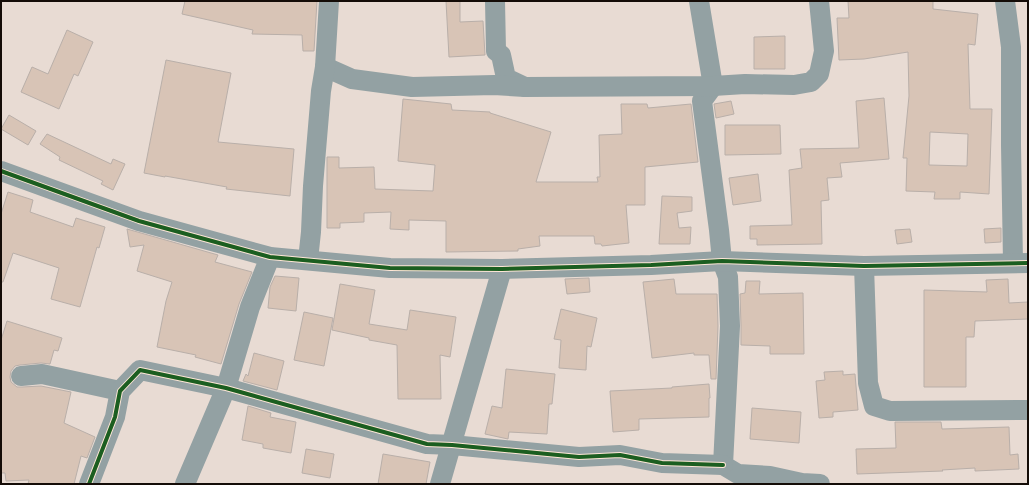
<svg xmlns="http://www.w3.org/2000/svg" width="1029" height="485" viewBox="0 0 1029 485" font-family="'Roboto Condensed',sans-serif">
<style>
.building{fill:#d8c4b6;stroke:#b9afa9;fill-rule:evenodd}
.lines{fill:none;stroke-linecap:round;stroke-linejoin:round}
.minor{stroke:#93a1a3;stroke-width:20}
.cycleway-casing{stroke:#ffe7d7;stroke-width:6}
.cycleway{stroke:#1b5e20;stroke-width:4}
</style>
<rect width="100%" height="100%" fill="#e8dbd3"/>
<!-- building -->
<g class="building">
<path d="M185 1H317L314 51H303L302 35 252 34 253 30 182 14Z"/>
<path d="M446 1H460V22L483 21 485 55 449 57Z"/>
<path d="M848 1H933V9L978 14 975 45 968 44 970 109H992L989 194 960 192V199H934L935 192 906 191 907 158H903L909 96 908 52 864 59 839 60 837 18H849ZM930 132 968 134 967 166 929 165Z"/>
<path d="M67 30 93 42 78 76 74 74 59 109 21 92 32 67 48 74Z"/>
<path d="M785 36V69H754V37Z"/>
<path d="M166 60 231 73 218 142 294 149 290 196 226 189 227 187 165 176V177L144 173Z"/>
<path d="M884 98 889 159 840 163 842 177 827 178 829 200 821 201 822 244 757 245V239H750V226L792 225 789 170 802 168 800 149 859 148 856 101Z"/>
<path d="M403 99 451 104 452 110 490 112V113L551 132 536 182H598L597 177H600L599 135 622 134 621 104H647L648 108 691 104 698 162 645 167V205H626L629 243 602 246 601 244H595L594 236H539L540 246 518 249V251L446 252V221L409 220V230L390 229 391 212 364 213V222L340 223V228H327V157H339V168L374 167 375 189 433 191 435 165 398 161Z"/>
<path d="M731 101 734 114 716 118 714 104Z"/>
<path d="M9 115 36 131 28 145 1 129Z"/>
<path d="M725 125H780L781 154 725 155Z"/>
<path d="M47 134 111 164 113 159 125 164 113 190 101 184 103 181 59 160 60 157 40 144Z"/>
<path d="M758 174 761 201 733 205 729 178Z"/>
<path d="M8 192 33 200 30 212 73 227 76 218 105 227 99 248 97 247 80 307 51 299 59 268 13 253 3 282H1V214Z"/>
<path d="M662 196 692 197V211L677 213 679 228 691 227 690 244H659Z"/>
<path d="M1001 228V242L985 243 984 229Z"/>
<path d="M127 229 218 255 215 262 252 272 239 304 221 364 195 357 196 355 157 347 166 301 172 282 137 271 144 245 130 247Z"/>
<path d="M910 229 912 242 897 244 895 230Z"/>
<path d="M275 276 299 278 296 311 268 308 270 287Z"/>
<path d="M589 278 590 292 567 294 565 279Z"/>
<path d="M674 279 676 294H717L718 326 716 379H711L709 355H694V353L652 358 643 282Z"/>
<path d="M1008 279 1009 303 1028 302V319L975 321 974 337H966V387H924V290L987 292 986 280Z"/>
<path d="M746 281H760L759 294 803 293 804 354H770V346L741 345V326L740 294 745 293Z"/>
<path d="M340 284 375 290 369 324 407 330 410 310 456 317 450 357 440 355 441 399H398L397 345 369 340V338L332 330Z"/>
<path d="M561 309 597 318 591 347 587 346 586 370 559 368 561 340 554 339Z"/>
<path d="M304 312 333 318 324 366 294 360Z"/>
<path d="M7 321 62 338 58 351 54 350 50 364 41 363 20 365 15 366 11 371 10 377 11 382 17 387H22L41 386 71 392 64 423 95 437 87 458 81 456 74 484H28L29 480 6 481 5 473H1V340Z"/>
<path d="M254 353 284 361 277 390 243 381 246 374 248 376Z"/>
<path d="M506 369 555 374 552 404H549L547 434 509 432 508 439 485 434 492 406 502 408Z"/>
<path d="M843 371V375L855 374 858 410 833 412V417L819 418 816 381 825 380 824 372Z"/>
<path d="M709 384 710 398H709V417L639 419V430L613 432 610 391 672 388V387Z"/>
<path d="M248 406 271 413 270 417 296 422 291 453 263 448V444L242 440Z"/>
<path d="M752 408 801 412 799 443 750 439Z"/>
<path d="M895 422H941L942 429 1009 427 1010 455 1018 454 1019 469 975 471V468L942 470 943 471 857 474 856 449 896 448Z"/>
<path d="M306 449 334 454 330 478 302 473Z"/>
<path d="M383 454 430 462 426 484H378Z"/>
</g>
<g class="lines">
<!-- minor -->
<g class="minor">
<path d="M495 1 496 51 501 55 506 78 525 87"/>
<path d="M699 1 713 86 702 101 719 230 722 261 728 277 730 326 723 465 738 474 770 476 802 483 820 484"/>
<path d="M1005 1 1011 47V145L1013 262"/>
<path d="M325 67 352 79 412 87 494 85 525 87 713 86 745 84 794 85 811 82 819 74 824 51 819 1"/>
<path d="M1 171 139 221 270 257 390 268 502 269 651 265 722 261 864 266 1028 263"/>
<path d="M308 260 311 232 313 186 321 91 325 67 329 1"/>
<path d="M864 266 868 383 874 406 890 411 1028 410"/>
<path d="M21 376 42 374 120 391"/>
<path d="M89 484 115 417 120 391 140 370 226 388 427 444 452 445 579 457 620 455 662 463 723 465"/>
<path d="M185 484 226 388 250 307 270 257"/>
<path d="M440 484 502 269"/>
</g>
<defs>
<g id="cycleway">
<path d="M1 171 139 221 270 257 390 268 502 269 651 265 722 261 864 266 1028 263"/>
<path d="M89 484 115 417 120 391 140 370 226 388 427 444 452 445 579 457 620 455 662 463 723 465"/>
</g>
</defs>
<!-- cycleway casing -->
<use href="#cycleway" class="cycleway-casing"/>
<!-- cycleway -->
<use href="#cycleway" class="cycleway"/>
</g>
<!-- border -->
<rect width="1029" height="485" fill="none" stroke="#140c07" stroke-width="4"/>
</svg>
